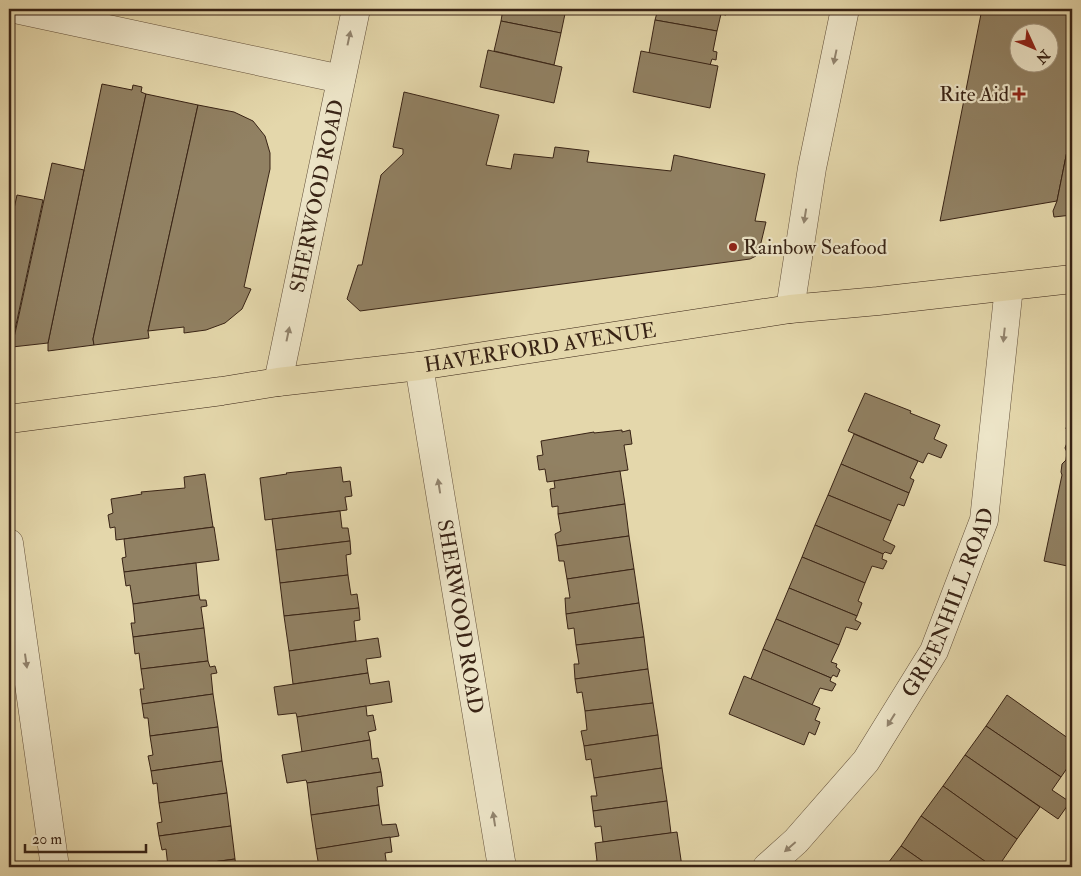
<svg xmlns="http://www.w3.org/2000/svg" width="1081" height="876" viewBox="0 0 1081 876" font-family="'IM FELL Double Pica',serif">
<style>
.building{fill:#918163;stroke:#382315;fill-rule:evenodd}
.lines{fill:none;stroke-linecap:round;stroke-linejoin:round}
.minor-casing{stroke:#63503a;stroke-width:29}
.primary-casing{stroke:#382315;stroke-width:29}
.minor{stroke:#ede5c8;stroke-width:28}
.primary{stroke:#e4d7ab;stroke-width:28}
.oneway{fill:#92846e}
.poi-dot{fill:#8f2418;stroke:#ede5c8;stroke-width:2}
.labels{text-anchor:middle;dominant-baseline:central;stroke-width:4.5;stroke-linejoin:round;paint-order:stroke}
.poi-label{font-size:21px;fill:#382315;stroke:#ede5c8;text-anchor:end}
.street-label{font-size:21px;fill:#382315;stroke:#ede5c8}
</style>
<rect width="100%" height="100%" fill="#e4d7ab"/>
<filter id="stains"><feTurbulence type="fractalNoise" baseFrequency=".004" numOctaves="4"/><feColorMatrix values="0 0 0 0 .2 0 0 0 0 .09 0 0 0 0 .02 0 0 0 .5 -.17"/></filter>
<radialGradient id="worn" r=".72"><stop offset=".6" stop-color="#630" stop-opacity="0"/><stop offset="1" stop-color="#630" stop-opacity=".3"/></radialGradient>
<!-- building -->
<g class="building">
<path d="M503 9H566L561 33 501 21Z"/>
<path d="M658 9H727L726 15 721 14 717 31 655 20Z"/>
<path d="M982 9H1072V126L1057 201 940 221ZM1018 32H1048V62H1018Z"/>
<path d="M655 20 717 31 713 51 717 52 716 60 712 59 710 65 649 53Z"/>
<path d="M501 21 561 33 554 65 494 51Z"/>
<path d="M488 50 562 67 554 103 480 87Z"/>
<path d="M641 51 718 66 710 108 633 92Z"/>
<path d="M102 84 132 90 133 85 142 87 141 92 146 94 93 339 94 345 48 351V343Z"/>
<path d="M404 92 499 115 486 165 511 169 514 154 553 158 555 147 589 151 587 162 671 171 674 155 765 174 755 221 766 222 759 251 756 256 750 259 360 311 347 299 358 265H362L381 175 403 154V149L393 147Z"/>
<path d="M146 94 198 105 148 331 149 338 94 345 93 339Z"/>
<path d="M198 105 234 112 253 121 265 136 270 153V169L244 287 251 289 242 309 225 323 206 330 184 333V327L148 331Z"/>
<path d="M1072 126V215L1054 217 1053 211 1057 201Z"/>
<path d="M52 163 84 170 48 343 12 347Z"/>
<path d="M17 195 43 200 11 348 9 349V232Z"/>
<path d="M865 393 911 411 910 413 940 425 934 439 947 445 941 458 928 453 923 463 848 431Z"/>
<path d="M1072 401V429H1066Z"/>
<path d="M622 430V432L630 430 632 444 624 445 628 470 547 482 545 469 539 470 537 456 543 455 541 441 594 432V433Z"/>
<path d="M1072 430V567L1044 561 1062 475 1061 472 1062 464 1066 460 1067 452 1065 448Z"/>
<path d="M854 434 918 461 910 478 914 480 909 493 841 464Z"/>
<path d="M841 464 909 493 904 506 898 504 891 521 828 495Z"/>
<path d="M341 467 343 482 350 481 352 496 345 497 347 510 265 520 260 478 287 474 286 473Z"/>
<path d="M620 471 625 504 558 514V506L552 507 550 489 555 488 554 481Z"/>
<path d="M205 474 213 527 116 540 115 527 110 528 108 515 113 513 111 499 142 494 141 492 185 488 184 477Z"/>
<path d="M828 495 891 521 883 540 895 546 891 554 885 552 883 554 815 525Z"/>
<path d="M625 504 629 536 557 546 555 534 561 531 558 514Z"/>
<path d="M340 511 342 528H348L350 541 276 550 272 519Z"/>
<path d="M815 525 883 554 882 559 887 561 883 569 872 566 865 583 802 557Z"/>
<path d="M214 527 219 560 124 572 122 558 126 557 124 539Z"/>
<path d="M629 536 634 569 567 579 564 561H559L557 546Z"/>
<path d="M350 541 351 554 346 555 348 575 280 583 276 550Z"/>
<path d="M802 557 865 583 858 601 862 603 857 616 789 588Z"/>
<path d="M196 563 199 595 133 604 130 585 126 586 124 572Z"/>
<path d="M634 569 639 603 566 614 565 598H570L567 579Z"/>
<path d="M348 575 351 595 357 594 359 608 284 616 280 583Z"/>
<path d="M789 588 857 616 855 620 861 623 857 630 846 627 839 645 776 619Z"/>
<path d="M199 595 200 600H206L207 606 201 607 204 628 133 637 131 623H135L133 604Z"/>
<path d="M639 603 644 637 576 645 574 628 568 629 566 614Z"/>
<path d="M359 608 360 620 354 621 356 641 289 651 284 616Z"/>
<path d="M776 619 839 645 831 662 837 664 836 667 840 670 837 677 833 675 831 678 763 649Z"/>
<path d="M204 628 208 661 141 669 139 653 135 654 133 637Z"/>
<path d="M644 637 648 669 575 679 574 664H579L576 645Z"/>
<path d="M378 638 381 657 366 659 368 673 293 684 289 651Z"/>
<path d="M763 649 831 678 830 681 836 684 832 691 820 688 812 705 751 679Z"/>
<path d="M208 661 210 667 215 666 217 673 211 674 213 694 142 704 140 689H144L141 669Z"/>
<path d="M648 669 653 703 585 711 582 692 577 693 575 679Z"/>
<path d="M368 673 370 684 389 681 392 702 297 717 296 713 278 715 274 687Z"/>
<path d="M744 676 820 708 815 720 820 722 815 735 809 732 804 745 729 714Z"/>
<path d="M213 694 218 727 150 736 148 718H144L142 704Z"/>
<path d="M1007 695 1072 741V761L1061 777 986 726Z"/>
<path d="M653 703 658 735 584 746 581 731 587 730 585 711Z"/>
<path d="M366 706 367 716 373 715 376 730 368 732 370 740 302 752 297 717Z"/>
<path d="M986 726 1061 777 1052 790 1070 802 1058 819 965 755Z"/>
<path d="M218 727 222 761 151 771 148 756 153 755 150 736Z"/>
<path d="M658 735 662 768 594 778 591 759 586 760 584 746Z"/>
<path d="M370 740 372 759 378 758 381 772 307 783 306 780 287 783 282 755Z"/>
<path d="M965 755 1040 807 1017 839 943 786Z"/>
<path d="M222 761 227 793 159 803 157 783 153 784 151 771Z"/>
<path d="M662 768 667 801 593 811 591 796H597L594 778Z"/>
<path d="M381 772 383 786 377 787 379 805 311 815 307 783Z"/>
<path d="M943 786 1017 839 998 867H993L921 816Z"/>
<path d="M227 793 231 826 159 836 157 823 162 822 159 803Z"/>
<path d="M667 801 671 833 603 842 601 826 595 827 593 811Z"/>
<path d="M379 805 382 825 396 824 399 836 316 849 311 815Z"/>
<path d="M921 816 993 867H931L901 846Z"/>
<path d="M231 826 235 859 176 867H168L166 849 162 850 159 836Z"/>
<path d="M677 832 682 867H593L592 862 597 861 595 843Z"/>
<path d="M390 837 392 852 385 853 387 867H319L316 849Z"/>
<path d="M901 846 931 867H885Z"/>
<path d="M235 859 236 867H176Z"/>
</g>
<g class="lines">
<defs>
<g id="minor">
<path d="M15 9 341 79"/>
<path d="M790 309 812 168 845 9"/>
<path id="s1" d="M419 366 502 867"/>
<path id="s2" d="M278 382 356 9"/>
<path d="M9 543 55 867"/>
<path id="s3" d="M767 867 796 841 866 761 934 651 984 520 1009 287"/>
</g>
<g id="primary">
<path id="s4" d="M9 419 222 391 278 382 419 366 790 309 878 301 1072 279"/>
</g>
</defs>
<!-- minor casing -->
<use href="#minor" class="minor-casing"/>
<!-- primary casing -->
<use href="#primary" class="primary-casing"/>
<!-- minor -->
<use href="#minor" class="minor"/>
<!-- primary -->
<use href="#primary" class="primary"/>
</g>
<!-- one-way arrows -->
<defs><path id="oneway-solid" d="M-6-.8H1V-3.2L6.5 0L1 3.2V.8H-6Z" transform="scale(1.25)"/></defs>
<g class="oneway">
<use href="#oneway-solid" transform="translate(349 38) rotate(-78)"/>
<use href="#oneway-solid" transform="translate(835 57) rotate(102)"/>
<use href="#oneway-solid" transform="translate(805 216) rotate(99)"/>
<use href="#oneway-solid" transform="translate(288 334) rotate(-78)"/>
<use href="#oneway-solid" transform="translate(1004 335) rotate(96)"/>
<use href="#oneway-solid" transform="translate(439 486) rotate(-99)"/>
<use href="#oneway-solid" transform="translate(26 661) rotate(82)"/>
<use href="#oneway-solid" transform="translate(891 720) rotate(122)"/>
<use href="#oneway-solid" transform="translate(494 819) rotate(-99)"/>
<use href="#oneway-solid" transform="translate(790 847) rotate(139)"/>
</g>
<!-- markers -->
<g class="poi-dot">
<path d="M1016.5 86.5h5v5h5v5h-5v5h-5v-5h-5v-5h5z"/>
<circle cx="733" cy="247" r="5"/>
</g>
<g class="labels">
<!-- poi labels -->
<g class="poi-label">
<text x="1009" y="94">Rite Aid</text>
<text x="743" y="247" text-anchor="start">Rainbow Seafood</text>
</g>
<!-- street labels -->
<g class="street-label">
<text stroke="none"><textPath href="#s2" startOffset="190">SHERWOOD ROAD</textPath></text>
<text stroke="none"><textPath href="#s4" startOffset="536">HAVERFORD AVENUE</textPath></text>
<text stroke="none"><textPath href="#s3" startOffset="325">GREENHILL ROAD</textPath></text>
<text stroke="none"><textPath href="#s1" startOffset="254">SHERWOOD ROAD</textPath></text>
</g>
</g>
<!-- margin -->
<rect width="1081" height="876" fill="none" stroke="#e4d7ab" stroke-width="30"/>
<rect x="10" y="10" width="1061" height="856" fill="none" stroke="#382315" stroke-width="2.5"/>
<rect x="15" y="15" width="1051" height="846" fill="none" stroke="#382315"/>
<!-- north arrow -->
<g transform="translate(1034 48) rotate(134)"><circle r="24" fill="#ede5c8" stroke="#a59780"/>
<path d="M0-4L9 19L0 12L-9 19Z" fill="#8f2418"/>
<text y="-8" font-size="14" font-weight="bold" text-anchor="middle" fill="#382315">N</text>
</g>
<!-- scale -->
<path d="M25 844v8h121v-8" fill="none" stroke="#382315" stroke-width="2.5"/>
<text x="32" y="844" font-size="15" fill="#382315" stroke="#ede5c8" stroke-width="4" paint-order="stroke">20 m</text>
<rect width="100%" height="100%" filter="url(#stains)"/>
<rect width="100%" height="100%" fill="url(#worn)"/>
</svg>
